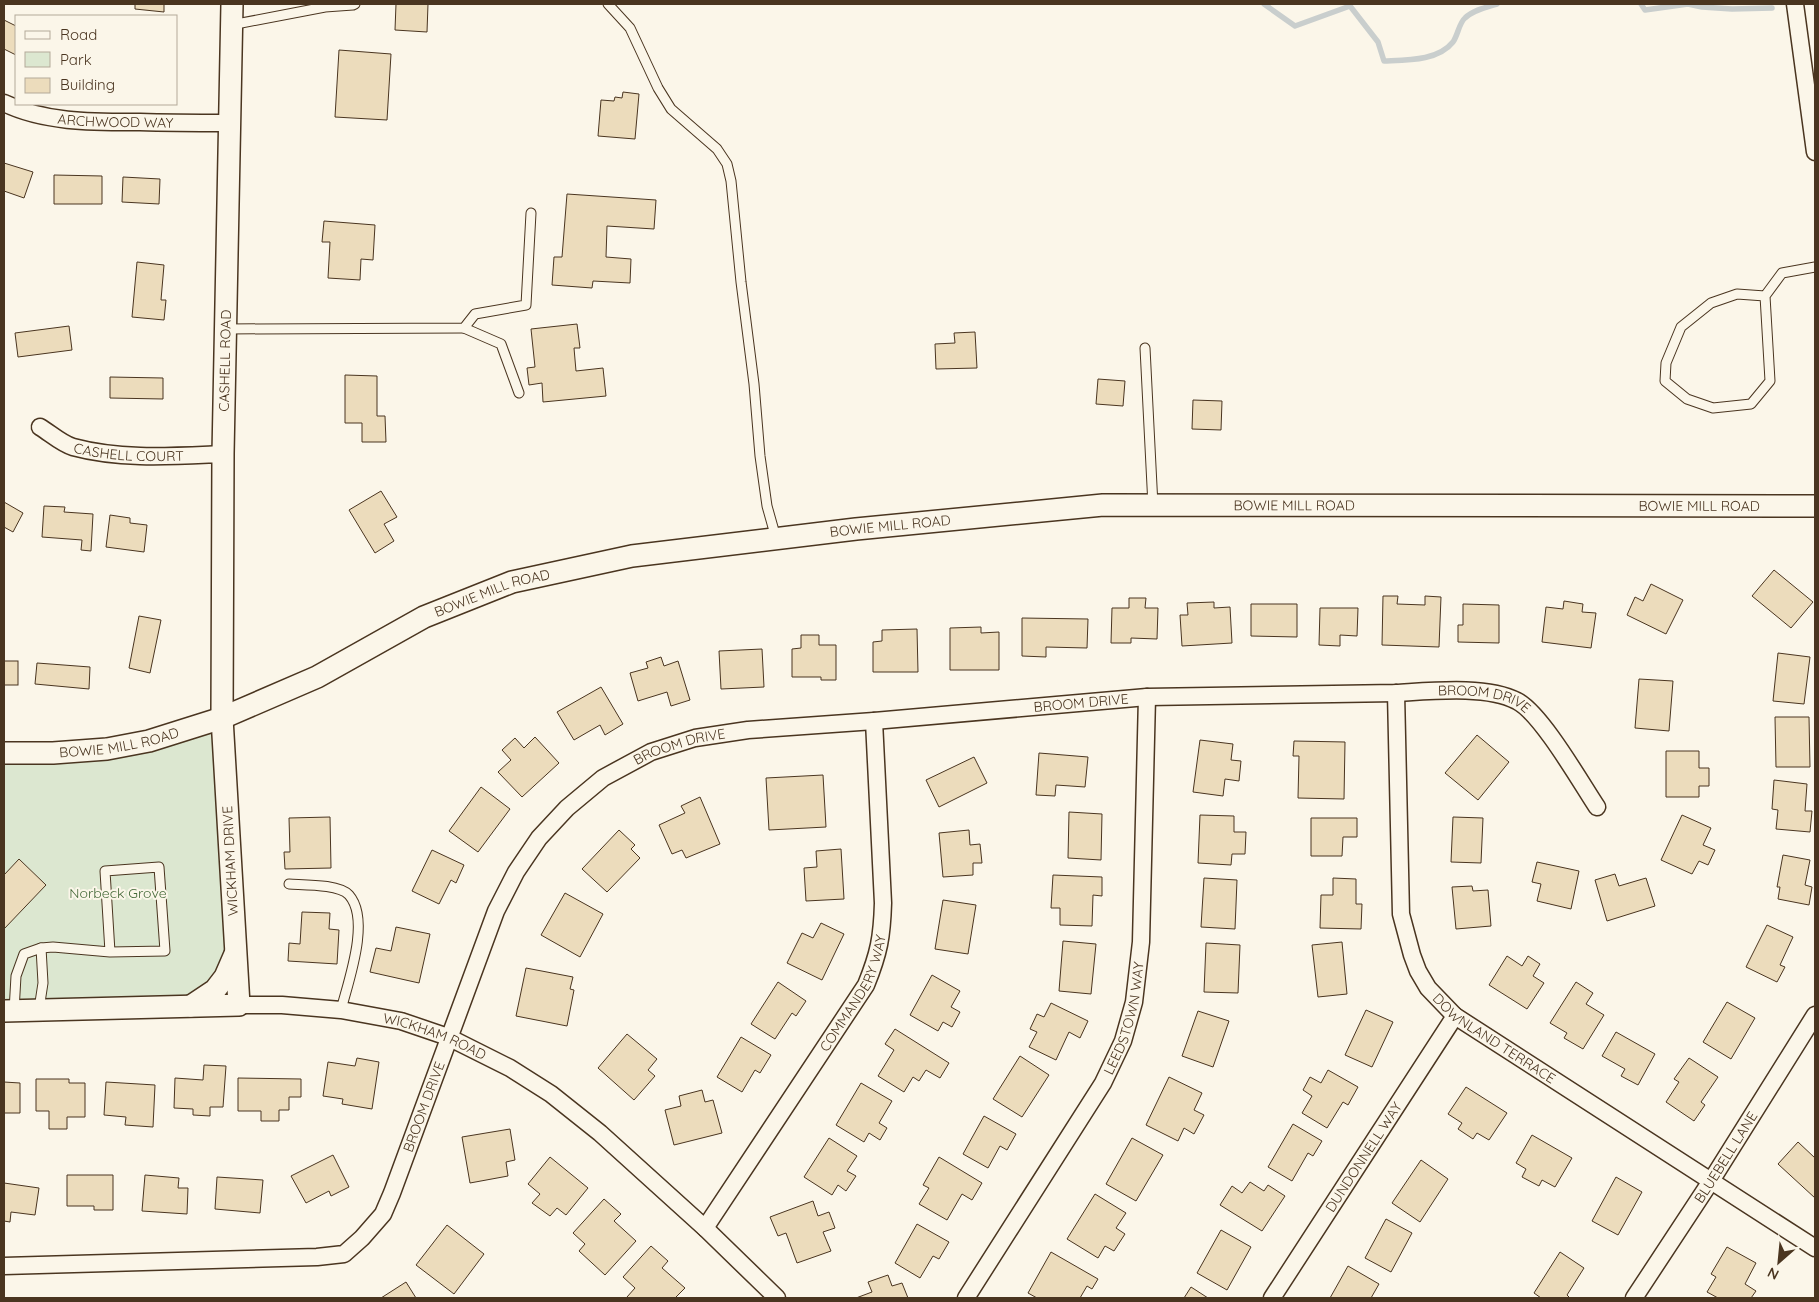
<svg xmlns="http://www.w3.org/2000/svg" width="1819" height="1302" viewBox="0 0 1819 1302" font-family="Quicksand,sans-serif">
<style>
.green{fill:#dce7d0;stroke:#887966}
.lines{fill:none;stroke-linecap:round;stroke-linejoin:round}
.stream{stroke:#c9cecd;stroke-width:5.5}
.building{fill:#ecdcbc;stroke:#4a3520}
.service-casing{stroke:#4a3520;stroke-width:11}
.minor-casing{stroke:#4a3520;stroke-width:19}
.tertiary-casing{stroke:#4a3520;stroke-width:24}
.service{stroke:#fbf6e9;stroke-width:9}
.minor{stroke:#fbf6e9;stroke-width:16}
.tertiary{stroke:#fbf6e9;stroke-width:21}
.labels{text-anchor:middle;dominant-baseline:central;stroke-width:4;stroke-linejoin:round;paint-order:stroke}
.street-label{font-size:14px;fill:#4a3520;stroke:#fbf6e9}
.park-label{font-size:14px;fill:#436837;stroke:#fbf6e9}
</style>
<rect width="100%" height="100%" fill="#fbf6e9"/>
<!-- green -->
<path class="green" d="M222 718 239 1005 4 1011V753H53Z"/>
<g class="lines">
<!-- stream -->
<g class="stream">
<path d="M1264 4 1295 26 1350 6 1378 42 1384 61C1407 60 1438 61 1453 42 1458 35 1459 23 1465 18 1473 10 1487 7 1497 4"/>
<path d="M1641 4 1645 10 1688 4 1702 7 1732 9 1772 8"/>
</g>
</g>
<!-- building -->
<g class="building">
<path d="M135 4H164V12L135 9Z"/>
<path d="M396 4H428L427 32 395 30Z"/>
<path d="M4 20 16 26V55L4 49Z"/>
<path d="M339 50 391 54 387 120 335 117Z"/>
<path d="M623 92 639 94 635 139 598 136 601 100 614 101 615 97 622 98Z"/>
<path d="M4 163 33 172 24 198 4 191Z"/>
<path d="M54 175 102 176V204H54Z"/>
<path d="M123 177 160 179 159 204 122 202Z"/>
<path d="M567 194 656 200 654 229 607 226 606 257 631 259 630 283 593 281 592 288 552 285 554 257H562Z"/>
<path d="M324 221 375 225 373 260 361 259 360 280 328 278 330 242H322Z"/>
<path d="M137 262 164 265 161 300H166L164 320 132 317Z"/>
<path d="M577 324 580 348H574L576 371 603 368 606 396 543 402 542 383 529 385 527 368 535 367 531 329Z"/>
<path d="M69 326 72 350 18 357 15 333Z"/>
<path d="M975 332 977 368 936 369 935 344 955 343 954 333Z"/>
<path d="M345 375 377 376V416H385L386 442H362V423H345Z"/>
<path d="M110 377 163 378V399L110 398Z"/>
<path d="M1098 379 1125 381 1123 406 1096 404Z"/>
<path d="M1193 400 1222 401 1221 430 1192 429Z"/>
<path d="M381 491 397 517 384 524 394 541 375 553 349 510Z"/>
<path d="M4 502 23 513 13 532 4 527Z"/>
<path d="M44 506 65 507 64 512 93 514 91 551 81 550 82 540 42 537Z"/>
<path d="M110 515 130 518V523L147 525 144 552 106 547Z"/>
<path d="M1774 570 1813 602 1791 628 1752 596Z"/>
<path d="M1651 584 1683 600 1666 634 1627 615 1635 597 1643 601Z"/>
<path d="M1383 596H1398L1397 604 1425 605V596L1441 597 1439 647 1382 645Z"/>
<path d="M1129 598H1146L1145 608H1158L1157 639 1131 638V643H1111L1112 608H1129Z"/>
<path d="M1564 601 1583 604 1582 612 1596 613 1591 648 1542 642 1546 607 1563 609Z"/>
<path d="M1214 602V608L1230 607 1232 643 1182 646 1180 615H1188L1187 603Z"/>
<path d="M1251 604H1297V637L1251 636Z"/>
<path d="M1463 604 1499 605V643L1458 642V625H1463Z"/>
<path d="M1320 608H1358L1357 636 1340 635V646L1319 645Z"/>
<path d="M139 616 161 620 150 673 129 668Z"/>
<path d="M1022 618 1088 619 1087 648 1046 647V657L1022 656Z"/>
<path d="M981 627V633L999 632V670H950V628Z"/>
<path d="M917 629 918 672H873V642L882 641V630Z"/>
<path d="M801 635H819V645H836V680H821V677H792V649L801 648Z"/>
<path d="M762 649 764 687 721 689 719 651Z"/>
<path d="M1778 653 1810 657 1804 704 1773 701Z"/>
<path d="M661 657 664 666 678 661 690 700 671 706 667 692 638 701 630 673 648 668 646 662Z"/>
<rect x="4" y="661" width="14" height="24"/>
<path d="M37 663 90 667 89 689 35 684Z"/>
<path d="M1639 679 1673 681 1669 731 1635 728Z"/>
<path d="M601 687 623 724 605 735 600 725 574 740 557 712Z"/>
<path d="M1775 717H1809L1810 767H1776Z"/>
<path d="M1477 735 1509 762 1478 800 1445 773Z"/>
<path d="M535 737 559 763 522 797 498 772 511 760 502 750 515 738 524 748Z"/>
<path d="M1200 740 1233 744 1231 760 1241 761 1239 781 1225 779 1223 796 1193 792Z"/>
<path d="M1294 741 1345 742 1344 799 1298 798 1299 756H1293Z"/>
<path d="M1666 751H1699V768H1709V786H1699V797H1666Z"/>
<path d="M1039 753 1088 757 1085 787 1056 785 1055 796 1036 795Z"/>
<path d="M974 757 987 783 939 807 926 780Z"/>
<path d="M823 775 826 827 769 830 766 778Z"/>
<path d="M1774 780 1807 784 1805 811H1812L1810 832 1776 829 1778 810 1772 809Z"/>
<path d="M481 787 510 809 478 852 449 831Z"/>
<path d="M700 797 720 844 686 858 682 850 672 854 659 825 685 813 681 806Z"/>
<path d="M1069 812 1102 814 1101 860 1068 858Z"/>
<path d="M1200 815 1234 816V832H1246L1245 854H1232L1231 865 1198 863Z"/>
<path d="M1682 815 1711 828 1703 845 1715 850 1708 865 1699 861 1692 874 1661 860Z"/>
<path d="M330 817 331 868 285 869 284 852H290L289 818Z"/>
<path d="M1453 817 1483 818 1481 863 1451 862Z"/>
<path d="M1311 818H1357V837H1343L1342 856H1311Z"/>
<path d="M619 830 635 845 631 849 640 858 607 892 582 869Z"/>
<path d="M969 830 970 845 980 844 982 863H973V875L943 877 939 833Z"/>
<path d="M841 849 844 899 806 901 804 868 817 867 816 851Z"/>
<path d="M432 850 464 865 456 883 451 880 439 904 412 891Z"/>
<path d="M1783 855 1810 860 1805 885 1812 887 1809 905 1778 899 1780 887H1777Z"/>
<path d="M19 859 46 885 4 929V875Z"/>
<path d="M1537 862 1579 871 1571 909 1537 901 1541 884 1532 882Z"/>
<path d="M1615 874 1619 886 1646 878 1655 906 1607 921 1595 880Z"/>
<path d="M1053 875 1102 877V896L1093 895 1092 926 1060 925V908H1051Z"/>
<path d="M1204 878 1237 880 1235 929 1201 927Z"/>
<path d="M1333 878 1356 879V904H1362L1361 929 1320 928 1321 895H1333Z"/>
<path d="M1472 886 1473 891 1488 890 1491 926 1456 929 1452 887Z"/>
<path d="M565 893 603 914 580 957 541 935Z"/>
<path d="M943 900 976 905 968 954 935 949Z"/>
<path d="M302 912 330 913 329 929 339 930 337 964 288 961 289 943 300 944Z"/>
<path d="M821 923 844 934 822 980 787 963 802 933 813 938Z"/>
<path d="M1767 925 1793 937 1780 965 1785 967 1777 982 1746 967Z"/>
<path d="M396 927 430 934 419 983 370 972 376 948 391 951Z"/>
<path d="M1063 941 1096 944 1091 994 1059 991Z"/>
<path d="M1342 942 1347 994 1318 997 1312 945Z"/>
<path d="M1206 943 1240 945 1238 993 1204 992Z"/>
<path d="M1507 956 1522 966 1528 956 1540 964 1533 976 1544 983 1527 1009 1489 985Z"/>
<path d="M526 968 573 977 570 989 574 990 567 1026 516 1016Z"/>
<path d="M932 975 960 991 951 1007 960 1012 952 1027 943 1022 938 1031 910 1015Z"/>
<path d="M778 982 806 1001 796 1016 792 1013 775 1039 751 1024Z"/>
<path d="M1576 982 1593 993 1586 1004 1604 1015 1583 1049 1564 1038 1567 1033 1550 1023Z"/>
<path d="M1727 1002 1755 1018 1731 1059 1703 1042Z"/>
<path d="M1051 1003 1088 1021 1080 1038 1069 1032 1056 1060 1029 1047 1037 1032 1030 1029 1037 1014 1044 1017Z"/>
<path d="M1366 1010 1393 1022 1372 1067 1345 1055Z"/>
<path d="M1198 1011 1229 1021 1213 1067 1182 1056Z"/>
<path d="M895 1029 949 1063 940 1078 926 1070 919 1081 913 1077 904 1092 878 1076 894 1050 885 1044Z"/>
<path d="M1616 1032 1655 1054 1638 1085 1621 1076 1625 1069 1602 1056Z"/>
<path d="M627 1034 657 1059 648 1070 655 1076 634 1100 598 1068Z"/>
<path d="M741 1037 771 1055 760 1073 755 1070 742 1092 717 1077Z"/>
<path d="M1020 1056 1049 1075 1022 1117 993 1099Z"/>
<path d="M357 1058 379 1062 372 1109 342 1104 343 1099 323 1096 328 1062 355 1066Z"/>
<path d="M1689 1058 1718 1077 1701 1102 1705 1105 1694 1121 1666 1102 1679 1082 1674 1079Z"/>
<path d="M204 1065 226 1066 223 1107H210V1116L193 1115V1109L174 1108 175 1078 203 1080Z"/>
<path d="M1328 1070 1358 1087 1348 1105 1343 1102 1327 1128 1302 1113 1312 1096 1303 1090 1310 1077 1321 1083Z"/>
<path d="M1169 1077 1202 1093 1194 1110 1204 1115 1194 1134 1184 1128 1178 1141 1146 1125Z"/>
<path d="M238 1078 301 1079V1097H289V1110H279V1121H261V1111H238Z"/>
<path d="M36 1079H69V1083H85V1117H67V1129H49V1111H36Z"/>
<path d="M4 1082 20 1083V1113H4Z"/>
<path d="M106 1082 155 1085 153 1127 125 1125 126 1117 104 1115Z"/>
<path d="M861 1083 892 1101 879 1123 887 1128 880 1140 869 1133 864 1142 836 1125Z"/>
<path d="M1466 1087 1507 1113 1489 1140 1477 1133 1473 1139 1458 1129 1462 1123 1448 1114Z"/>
<path d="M702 1090 705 1102 713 1100 722 1133 674 1145 665 1110 681 1106 679 1096Z"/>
<path d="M984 1116 1016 1134 1007 1150 1000 1146 988 1168 963 1154Z"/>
<path d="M1293 1124 1322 1141 1313 1156 1308 1153 1292 1181 1268 1167Z"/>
<path d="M510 1129 515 1160 506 1162 508 1176 470 1183 462 1137Z"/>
<path d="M1532 1135 1572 1158 1555 1187 1542 1180 1539 1186 1522 1177 1526 1169 1516 1163Z"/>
<path d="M829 1138 857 1156 847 1171 856 1176 846 1191 838 1185 832 1195 804 1177Z"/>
<path d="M1132 1138 1163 1155 1136 1201 1106 1184Z"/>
<path d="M1798 1142 1815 1158V1198L1778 1164Z"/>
<path d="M333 1155 349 1187 331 1196 329 1191 306 1203 291 1176Z"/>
<path d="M550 1157 588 1188 566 1215 557 1208 550 1216 532 1203 540 1194 528 1184Z"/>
<path d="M939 1157 982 1183 972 1200 962 1194 947 1220 919 1204 929 1188 923 1185Z"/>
<path d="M1421 1160 1448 1179 1420 1222 1392 1203Z"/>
<path d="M67 1175H113V1210H94V1206H67Z"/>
<path d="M145 1175 179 1178 178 1188H188L187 1214 142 1211Z"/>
<path d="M217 1177 263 1180 260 1213 215 1209Z"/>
<path d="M1616 1177 1642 1192 1618 1235 1592 1221Z"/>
<path d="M1250 1182 1264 1191 1268 1185 1285 1196 1262 1231 1220 1205 1232 1186 1242 1193Z"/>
<path d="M4 1183 39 1188 35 1215 11 1212 10 1222 4 1221Z"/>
<path d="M1095 1194 1126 1213 1116 1228 1125 1234 1114 1251 1105 1246 1098 1258 1067 1239Z"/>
<path d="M604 1199 621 1214 614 1221 636 1241 605 1275 579 1251 585 1244 573 1233Z"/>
<path d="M813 1201 818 1216 829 1212 835 1228 823 1232 831 1251 797 1263 786 1233 778 1236 770 1217Z"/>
<path d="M1386 1219 1412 1233 1391 1272 1365 1258Z"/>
<path d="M917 1224 949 1242 939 1259 933 1256 920 1278 895 1263Z"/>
<path d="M447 1225 484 1254 454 1294 416 1265Z"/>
<path d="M1221 1230 1251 1247 1227 1290 1197 1273Z"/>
<path d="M651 1246 668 1261 662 1268 685 1288 675 1298H628L627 1297 635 1288 623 1277Z"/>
<path d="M1727 1247 1756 1263 1745 1284 1756 1291 1751 1298H1718L1707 1292 1716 1277 1711 1274Z"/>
<path d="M1051 1252 1098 1279 1092 1289 1087 1286 1080 1298H1037L1028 1293Z"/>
<path d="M1560 1252 1584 1268 1567 1295 1570 1298H1541L1534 1293Z"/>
<path d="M1348 1266 1379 1284 1371 1298H1330Z"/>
<path d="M888 1275 892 1286 902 1283 908 1298H856L872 1292 868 1282Z"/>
<path d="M406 1282 416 1298H381Z"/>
<path d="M1191 1287 1208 1298H1184Z"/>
</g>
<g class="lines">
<defs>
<g id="service">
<path d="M608 4 630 28 658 88 671 109 717 149 727 164 731 181 741 282 754 384 760 456 767 506 776 538"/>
<path d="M231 25 325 7 353 5 355 4"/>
<path d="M1765 296 1737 294 1711 303 1681 327 1666 363 1665 381 1687 399 1713 408 1751 404 1770 381 1765 296 1782 273 1815 267"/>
<path d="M464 328 501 344 519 393"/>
<path d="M226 329 464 328 475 314 526 305 531 213"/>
<path d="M1145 348 1153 506"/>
<path d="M289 884C304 885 339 884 349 895 371 920 348 982 341 1010"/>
<path d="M39 1009 43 983 41 948"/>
<path d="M14 1011 16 976 24 954 41 948 53 947 110 952 165 951 159 867 105 871 110 952"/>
</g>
<g id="minor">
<path d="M1795 4 1815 152"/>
<path id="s1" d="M4 103C45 123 95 122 140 122 170 123 199 123 229 123"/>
<path id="s2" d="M40 427C50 433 62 444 73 447 121 460 174 456 223 454"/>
<path id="s3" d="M1396 693 1401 914 1412 955 1418 971 1428 988 1455 1016 1815 1248"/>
<path id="s4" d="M239 1005H282L341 1010 401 1021 448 1037 510 1068 551 1094 600 1133 705 1228 777 1298"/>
<path id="s5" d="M705 1228 866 985C879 953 882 937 883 903L874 721"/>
<path id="s6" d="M4 1266 317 1257 344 1254 362 1238 383 1214 392 1193 496 911 516 872 539 838 567 808 603 778 651 752 695 738 748 730 874 721 1147 697 1396 693C1431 691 1487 685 1517 701 1541 713 1581 783 1597 807"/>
<path id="s7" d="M966 1298 1103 1083 1123 1041 1134 1002 1141 942 1147 697"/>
<path id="s8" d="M1272 1298 1455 1016"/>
<path id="s9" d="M1634 1298 1711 1181 1815 1015"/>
</g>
<g id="tertiary">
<path id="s10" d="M4 753H53L107 749 149 741 222 718 317 677 424 617 512 582 632 556 856 529 1103 505 1815 506"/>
<path d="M191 1006 215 990 225 977 235 954"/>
<path id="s11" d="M4 1011 239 1005 222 718 223 454 232 4"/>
</g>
</defs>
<!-- service casing -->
<use href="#service" class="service-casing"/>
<!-- minor casing -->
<use href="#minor" class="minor-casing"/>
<!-- tertiary casing -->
<use href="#tertiary" class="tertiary-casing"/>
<!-- service -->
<use href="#service" class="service"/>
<!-- minor -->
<use href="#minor" class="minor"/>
<!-- tertiary -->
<use href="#tertiary" class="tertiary"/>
</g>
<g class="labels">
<!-- street labels -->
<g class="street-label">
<text stroke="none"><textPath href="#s1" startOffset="114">ARCHWOOD WAY</textPath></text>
<text stroke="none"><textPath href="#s11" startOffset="880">CASHELL ROAD</textPath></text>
<text stroke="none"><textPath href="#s2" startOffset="95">CASHELL COURT</textPath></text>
<text stroke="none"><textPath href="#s10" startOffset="1331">BOWIE MILL ROAD</textPath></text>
<text stroke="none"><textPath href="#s10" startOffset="1736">BOWIE MILL ROAD</textPath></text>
<text stroke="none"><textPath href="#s10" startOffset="926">BOWIE MILL ROAD</textPath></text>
<text stroke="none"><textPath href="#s10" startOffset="521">BOWIE MILL ROAD</textPath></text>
<text stroke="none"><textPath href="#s6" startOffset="1381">BROOM DRIVE</textPath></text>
<text stroke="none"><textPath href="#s6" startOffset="1786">BROOM DRIVE</textPath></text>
<text stroke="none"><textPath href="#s10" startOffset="116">BOWIE MILL ROAD</textPath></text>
<text stroke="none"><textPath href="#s6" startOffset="976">BROOM DRIVE</textPath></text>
<text transform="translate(230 861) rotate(-93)">WICKHAM DRIVE</text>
<text stroke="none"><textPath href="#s5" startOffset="279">COMMANDERY WAY</textPath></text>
<text stroke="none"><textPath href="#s7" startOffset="324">LEEDSTOWN WAY</textPath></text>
<text stroke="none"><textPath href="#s4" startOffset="200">WICKHAM ROAD</textPath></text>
<text stroke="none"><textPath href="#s3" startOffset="384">DOWNLAND TERRACE</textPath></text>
<text stroke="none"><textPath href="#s6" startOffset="511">BROOM DRIVE</textPath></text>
<text stroke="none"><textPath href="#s8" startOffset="168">DUNDONNELL WAY</textPath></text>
<text stroke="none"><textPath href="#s9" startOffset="168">BLUEBELL LANE</textPath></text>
</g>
<!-- park labels -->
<g class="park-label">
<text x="118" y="893">Norbeck Grove</text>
</g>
</g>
<!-- border -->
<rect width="1819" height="1302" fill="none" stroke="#4a3520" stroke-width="10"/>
<!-- legend -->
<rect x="15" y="15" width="162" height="90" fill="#fbf6e9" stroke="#b4a999"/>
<rect x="25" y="31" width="25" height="8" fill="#fbf6e9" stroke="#b4a999"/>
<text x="60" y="40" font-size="15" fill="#4a3520">Road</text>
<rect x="25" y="52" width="25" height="15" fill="#dce7d0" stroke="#b4a999"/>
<text x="60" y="65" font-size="15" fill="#4a3520">Park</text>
<rect x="25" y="78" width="25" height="15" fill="#ecdcbc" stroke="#b4a999"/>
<text x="60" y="90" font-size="15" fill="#4a3520">Building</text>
<!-- north arrow -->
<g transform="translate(1779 1262) rotate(207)" stroke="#fbf6e9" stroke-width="4" paint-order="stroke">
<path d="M0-4L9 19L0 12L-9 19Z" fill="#4a3520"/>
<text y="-8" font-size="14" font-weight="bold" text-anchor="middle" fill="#4a3520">N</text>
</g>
</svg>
